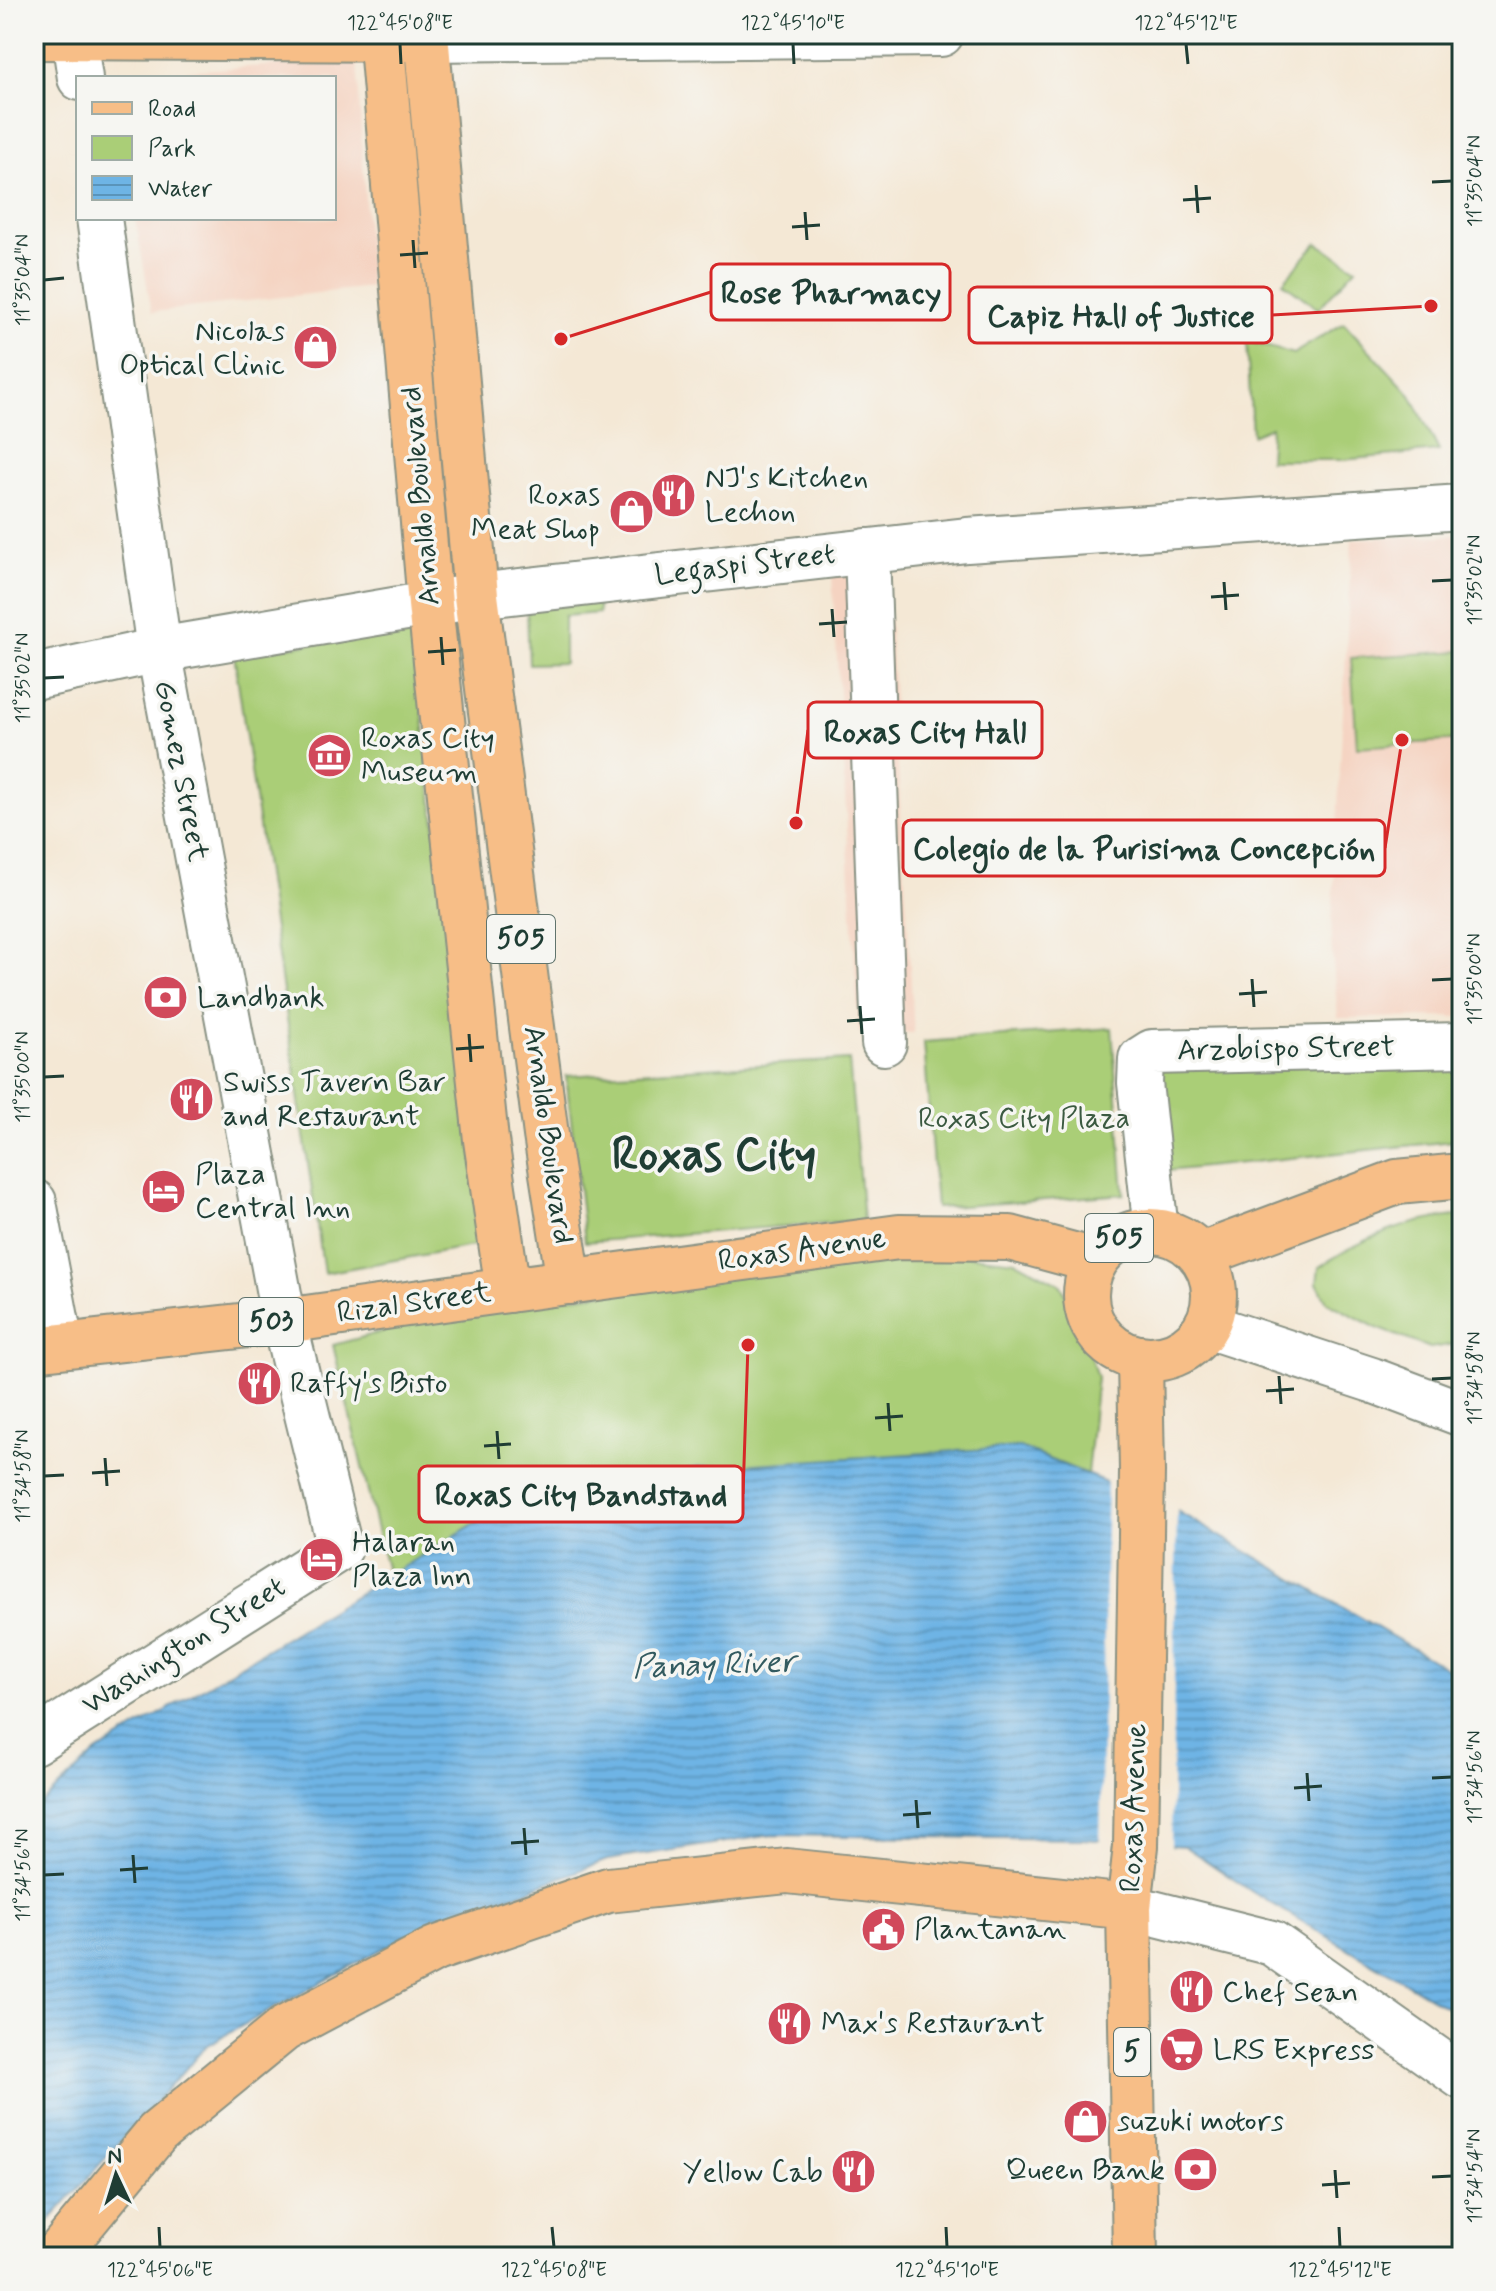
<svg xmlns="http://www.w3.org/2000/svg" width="1496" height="2291" viewBox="0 0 1496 2291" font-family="Mynerve,sans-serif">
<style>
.built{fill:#f5d3c1}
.green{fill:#aace77;stroke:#648656;stroke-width:2}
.water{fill:url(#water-rules);stroke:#46788c;stroke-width:2}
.pier{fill:#f4e8d5}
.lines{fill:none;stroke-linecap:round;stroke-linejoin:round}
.minor-casing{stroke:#8a9284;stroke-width:48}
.major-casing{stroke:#8a9284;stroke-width:48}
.highway-casing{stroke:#8a9284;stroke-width:48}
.minor{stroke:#fff;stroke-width:44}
.major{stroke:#f7be87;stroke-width:44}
.highway{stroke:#f7be87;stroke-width:44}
.ticks{fill:none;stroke:#1f3d34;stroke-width:3}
.labels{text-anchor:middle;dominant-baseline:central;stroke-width:7;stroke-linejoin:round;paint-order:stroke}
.shield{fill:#f6f6f2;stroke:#60746d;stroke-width:2}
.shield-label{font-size:28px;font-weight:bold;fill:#1f3d34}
.poi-label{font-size:30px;fill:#1f3d34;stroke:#f6f6f2;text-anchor:start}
.street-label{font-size:30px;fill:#1f3d34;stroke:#f6f6f2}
.park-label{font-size:30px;fill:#3b5a41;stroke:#f6f6f2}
.water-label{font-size:32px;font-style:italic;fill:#335b60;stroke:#f6f6f2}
.town-label{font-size:46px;font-weight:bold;fill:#1f3d34;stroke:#f6f6f2}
.leader{fill:none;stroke:#d62828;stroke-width:3}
.callout-dot{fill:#d62828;stroke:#f6f6f2;stroke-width:3}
.callout{fill:#f6f6f2;stroke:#d62828;stroke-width:3}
.callout-label{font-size:32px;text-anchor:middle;font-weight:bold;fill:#1f3d34}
.neatline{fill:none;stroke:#1f3d34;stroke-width:3}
.ticks-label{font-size:20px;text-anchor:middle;fill:#1f3d34}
</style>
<defs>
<pattern id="water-rules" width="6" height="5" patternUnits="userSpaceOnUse" patternTransform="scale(2)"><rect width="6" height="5" fill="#6eb4e5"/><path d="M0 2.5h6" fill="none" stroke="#5a94ba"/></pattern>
</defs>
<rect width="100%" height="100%" fill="#f6f6f2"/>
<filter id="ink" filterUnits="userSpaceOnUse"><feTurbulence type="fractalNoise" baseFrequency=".0125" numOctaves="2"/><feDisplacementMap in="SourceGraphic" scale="16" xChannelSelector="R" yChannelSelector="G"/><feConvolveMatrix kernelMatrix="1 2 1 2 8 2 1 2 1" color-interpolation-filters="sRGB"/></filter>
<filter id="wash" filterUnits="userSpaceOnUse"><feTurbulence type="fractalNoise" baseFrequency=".006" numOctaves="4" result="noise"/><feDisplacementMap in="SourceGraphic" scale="32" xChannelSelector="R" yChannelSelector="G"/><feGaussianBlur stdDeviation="1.8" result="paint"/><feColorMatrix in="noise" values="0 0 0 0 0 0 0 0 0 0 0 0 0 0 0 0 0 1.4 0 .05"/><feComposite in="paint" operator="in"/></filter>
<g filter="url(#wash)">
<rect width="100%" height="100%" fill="#f4e8d5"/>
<!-- built -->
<g class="built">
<path d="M357 60 370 287 152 312 135 218H334V78H109V76Z"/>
<path d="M1462 535V1017L1338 1018 1331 941 1352 539Z"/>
<path d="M886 567 914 1033 859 1032 832 574Z"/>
</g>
<!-- green -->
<g class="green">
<path d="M1317 243 1356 268 1318 309 1283 282Z"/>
<path d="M1344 323 1411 395 1439 451 1342 460H1269L1271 427 1252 435 1247 341 1293 354Z"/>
<path d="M598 602 599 613 564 616V663L529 664 527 609Z"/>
<path d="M413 630 483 1244 324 1273 234 654Z"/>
<path d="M1462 651V740L1357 747 1351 658Z"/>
<path d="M1112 1028 1124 1194 936 1208 924 1042Z"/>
<path d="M1462 1058V1140L1167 1171 1158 1067Z"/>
<path d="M849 1060 863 1220 585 1242 566 1076Z"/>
<path d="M1457 1216 1462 1222V1343L1430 1348 1377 1328 1327 1302 1317 1283 1319 1267C1362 1239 1406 1220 1457 1216Z"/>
<path d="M926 1251 1016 1261 1060 1284 1077 1316 1097 1377 1087 1474 1019 1447 479 1521 388 1576 333 1345 461 1311Z"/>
</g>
<!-- water -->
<path class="water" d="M1019 1447 1175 1510 1462 1677V2016L1254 1893 1184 1846 1083 1839 772 1835 607 1860 404 1937 207 2045 48 2222 34 2242V1810L97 1752 479 1521 695 1468Z"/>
<!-- pier -->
<path class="pier" d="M1107 1478 1177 1507 1171 1848 1100 1844Z"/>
</g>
<g filter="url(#ink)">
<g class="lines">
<defs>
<g id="minor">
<path d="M74 38 80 78"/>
<path d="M426 39 941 34"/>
<path d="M867 551 884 1043"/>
<path d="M34 677 159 650 476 596 967 540 1462 507"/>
<path d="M34 1202 61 1345"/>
<path d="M1156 1231 1140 1083 1141 1059 1152 1052 1462 1045"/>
<path d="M1207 1326 1372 1380 1462 1414"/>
<path d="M34 1742 340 1548 284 1321 159 650 99 218"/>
<path d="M1129 1907 1272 1943 1462 2077"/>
</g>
<g id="major">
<path d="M34 37 420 39"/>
<path d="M1201 1255 1397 1182 1462 1176"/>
<path d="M34 1349 284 1321 508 1290"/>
<path d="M55 2257 157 2133 284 2029 435 1949 608 1890 787 1871 1129 1907"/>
</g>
<g id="highway">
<path d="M381 34 430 604 486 1140 508 1290 899 1237 1010 1238 1095 1261"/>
<path d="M426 34 476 596 546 1135 569 1282"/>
<circle cx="1150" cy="1295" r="64"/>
<path d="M1135 2257 1129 1907 1136 1846 1142 1472 1140 1359"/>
</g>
</defs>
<!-- minor casing -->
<use href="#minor" class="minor-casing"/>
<!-- major casing -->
<use href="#major" class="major-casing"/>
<!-- highway casing -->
<use href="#highway" class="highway-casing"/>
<!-- minor -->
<use href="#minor" class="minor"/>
<!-- major -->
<use href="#major" class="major"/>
<!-- highway -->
<use href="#highway" class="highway"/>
</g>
</g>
<!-- ticks -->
<path class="ticks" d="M400 44 401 64M793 44 794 64M1186 44 1188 64M1432 182 1452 181M1196 185 1198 213M1183 200 1211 198M805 212 807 240M792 227 820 225M413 240 415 268M400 255 428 253M44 280 64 278M1432 581 1452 580M1224 582 1226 610M1211 597 1239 595M832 609 834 637M819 624 847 622M441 637 443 665M428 652 456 650M44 678 64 677M1252 979 1254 1007M1432 980 1452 979M1239 994 1267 992M860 1006 862 1034M847 1021 875 1019M469 1034 471 1062M456 1049 484 1047M44 1077 64 1076M1279 1376 1281 1404M1432 1379 1452 1378M1266 1391 1294 1389M888 1403 890 1431M875 1418 903 1416M497 1431 499 1459M484 1446 511 1444M105 1458 107 1486M92 1473 120 1471M44 1476 64 1475M1307 1773 1309 1801M1432 1778 1452 1777M1294 1788 1322 1786M916 1800 918 1828M903 1815 931 1813M524 1828 526 1855M511 1843 539 1841M133 1855 135 1883M120 1870 148 1868M44 1875 64 1874M1335 2170 1337 2198M1432 2177 1452 2176M1322 2185 1350 2183M159 2227 160 2247M552 2227 554 2247M946 2227 947 2247M1339 2227 1340 2247"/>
<!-- icons -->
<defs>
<symbol id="shop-disc" viewBox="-11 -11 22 22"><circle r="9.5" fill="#d1495b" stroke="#f6f6f2"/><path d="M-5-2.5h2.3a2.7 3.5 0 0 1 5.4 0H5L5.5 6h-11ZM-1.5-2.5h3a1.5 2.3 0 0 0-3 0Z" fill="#fff"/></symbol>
<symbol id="restaurant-disc" viewBox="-11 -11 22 22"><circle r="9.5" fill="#d1495b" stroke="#f6f6f2"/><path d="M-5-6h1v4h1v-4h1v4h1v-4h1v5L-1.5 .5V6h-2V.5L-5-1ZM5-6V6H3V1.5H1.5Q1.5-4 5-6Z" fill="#fff"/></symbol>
<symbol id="museum-disc" viewBox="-11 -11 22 22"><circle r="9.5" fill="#d1495b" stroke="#f6f6f2"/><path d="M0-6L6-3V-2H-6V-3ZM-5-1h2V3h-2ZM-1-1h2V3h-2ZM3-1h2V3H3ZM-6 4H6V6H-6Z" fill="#fff"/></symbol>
<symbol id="bank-disc" viewBox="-11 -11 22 22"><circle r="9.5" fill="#d1495b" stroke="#f6f6f2"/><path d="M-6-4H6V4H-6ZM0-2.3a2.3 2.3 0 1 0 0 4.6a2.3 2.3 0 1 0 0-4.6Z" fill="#fff"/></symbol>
<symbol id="hotel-disc" viewBox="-11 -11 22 22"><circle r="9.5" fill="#d1495b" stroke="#f6f6f2"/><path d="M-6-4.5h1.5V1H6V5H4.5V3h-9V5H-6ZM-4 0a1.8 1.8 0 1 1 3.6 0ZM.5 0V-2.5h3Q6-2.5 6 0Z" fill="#fff"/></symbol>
<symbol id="civic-disc" viewBox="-11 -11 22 22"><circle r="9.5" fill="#d1495b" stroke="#f6f6f2"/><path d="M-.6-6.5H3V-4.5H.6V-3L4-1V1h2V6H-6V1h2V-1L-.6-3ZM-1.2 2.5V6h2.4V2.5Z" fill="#fff"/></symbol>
<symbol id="supermarket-disc" viewBox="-11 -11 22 22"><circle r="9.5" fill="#d1495b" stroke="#f6f6f2"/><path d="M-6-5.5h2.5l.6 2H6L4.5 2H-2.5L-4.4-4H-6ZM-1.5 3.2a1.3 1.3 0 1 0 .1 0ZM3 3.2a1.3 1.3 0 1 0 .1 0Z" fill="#fff"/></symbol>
</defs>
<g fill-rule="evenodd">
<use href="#shop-disc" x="290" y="322" width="51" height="51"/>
<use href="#restaurant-disc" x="648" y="470" width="51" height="51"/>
<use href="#shop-disc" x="606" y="486" width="51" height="51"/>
<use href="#museum-disc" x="304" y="730" width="51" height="51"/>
<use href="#bank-disc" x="140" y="972" width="51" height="51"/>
<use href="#restaurant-disc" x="166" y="1074" width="51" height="51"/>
<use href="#hotel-disc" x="138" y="1166" width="51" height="51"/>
<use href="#restaurant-disc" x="234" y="1358" width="51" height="51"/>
<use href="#hotel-disc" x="296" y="1534" width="51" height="51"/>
<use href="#civic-disc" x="858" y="1904" width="51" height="51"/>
<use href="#restaurant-disc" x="1166" y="1966" width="51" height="51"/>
<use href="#restaurant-disc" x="764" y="1998" width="51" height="51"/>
<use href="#supermarket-disc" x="1156" y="2024" width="51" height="51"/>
<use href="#shop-disc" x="1060" y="2096" width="51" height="51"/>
<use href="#bank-disc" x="1170" y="2144" width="51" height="51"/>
<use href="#restaurant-disc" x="828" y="2146" width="51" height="51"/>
</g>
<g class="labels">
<!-- shield labels -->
<g class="shield">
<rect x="487" y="915" width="68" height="48" rx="6"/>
<rect x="1085" y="1214" width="68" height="48" rx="6"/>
<rect x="239" y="1298" width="64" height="48" rx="6"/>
<rect x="1114" y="2028" width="36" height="48" rx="6"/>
</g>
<g class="shield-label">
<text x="521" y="939">505</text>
<text x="1119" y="1238">505</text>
<text x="271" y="1322">503</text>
<text x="1132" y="2052">5</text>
</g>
<!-- poi labels -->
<g class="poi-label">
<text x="285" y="331" text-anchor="end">Nicolas<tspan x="285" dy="34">Optical Clinic</tspan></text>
<text x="705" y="478">NJ's Kitchen<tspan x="705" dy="34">Lechon</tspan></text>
<text x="600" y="495" text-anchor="end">Roxas<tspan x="600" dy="34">Meat Shop</tspan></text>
<text x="361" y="738">Roxas City<tspan x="361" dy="34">Museum</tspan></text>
<text x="197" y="998">Landbank</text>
<text x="223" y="1082">Swiss Tavern Bar<tspan x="223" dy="34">and Restaurant</tspan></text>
<text x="195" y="1174">Plaza<tspan x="195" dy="34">Central Inn</tspan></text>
<text x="290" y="1383">Raffy's Bisto</text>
<text x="352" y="1542">Halaran<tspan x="352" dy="34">Plaza Inn</tspan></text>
<text x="914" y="1929">Plantanan</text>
<text x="1222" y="1992">Chef Sean</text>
<text x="821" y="2023">Max's Restaurant</text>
<text x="1213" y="2050">LRS Express</text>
<text x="1117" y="2121">suzuki motors</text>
<text x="1165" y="2170" text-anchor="end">Queen Bank</text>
<text x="823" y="2172" text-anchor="end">Yellow Cab</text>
</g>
<!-- street labels -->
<g class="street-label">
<text transform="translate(421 496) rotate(-95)">Arnaldo Boulevard</text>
<text transform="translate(745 565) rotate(-7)">Legaspi Street</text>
<text transform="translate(181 771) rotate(79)">Gomez Street</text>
<text transform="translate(1286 1049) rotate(-1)">Arzobispo Street</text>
<text transform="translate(548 1135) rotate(82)">Arnaldo Boulevard</text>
<text transform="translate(802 1250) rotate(-8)">Roxas Avenue</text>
<text transform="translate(414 1303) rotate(-8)">Rizal Street</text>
<text transform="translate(184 1646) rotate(-32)">Washington Street</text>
<text transform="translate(1134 1808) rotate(-88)">Roxas Avenue</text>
</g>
<!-- park labels -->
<g class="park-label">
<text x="1024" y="1118">Roxas City Plaza</text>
</g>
<!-- water labels -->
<g class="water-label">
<text transform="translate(714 1665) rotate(-2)">Panay River</text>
</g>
<!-- town labels -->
<g class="town-label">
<text x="714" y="1156">Roxas City</text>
</g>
</g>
<!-- callouts -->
<path class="leader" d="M561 339L711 292M1431 306L1272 315M796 823L808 730M1402 740L1385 848M748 1345L743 1494"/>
<g class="callout-dot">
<circle cx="561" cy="339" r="8"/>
<circle cx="1431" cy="306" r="8"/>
<circle cx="796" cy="823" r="8"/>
<circle cx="1402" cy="740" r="8"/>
<circle cx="748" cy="1345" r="8"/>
</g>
<g class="callout">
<rect x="711" y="264" width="239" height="56" rx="8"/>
<rect x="969" y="287" width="303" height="56" rx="8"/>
<rect x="808" y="702" width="234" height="56" rx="8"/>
<rect x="903" y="820" width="482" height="56" rx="8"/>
<rect x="419" y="1466" width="324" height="56" rx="8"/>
</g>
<g class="callout-label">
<text x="831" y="303">Rose Pharmacy</text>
<text x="1121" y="326">Capiz Hall of Justice</text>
<text x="925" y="742">Roxas City Hall</text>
<text x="1144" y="859">Colegio de la Purisima Concepción</text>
<text x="581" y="1505">Roxas City Bandstand</text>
</g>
<!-- margin -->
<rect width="1496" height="2291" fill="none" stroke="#f6f6f2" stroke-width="88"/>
<!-- legend -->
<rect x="76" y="76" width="260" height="144" fill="#f6f6f2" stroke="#a0aca6" stroke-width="2"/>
<rect x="92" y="102" width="40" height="12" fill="#f7be87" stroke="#a0aca6" stroke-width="2"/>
<text x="148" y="116" font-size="24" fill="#1f3d34">Road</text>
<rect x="92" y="136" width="40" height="24" fill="#aace77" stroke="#a0aca6" stroke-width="2"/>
<text x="148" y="156" font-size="24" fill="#1f3d34">Park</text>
<rect x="92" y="176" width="40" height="24" fill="url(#water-rules)" stroke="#a0aca6" stroke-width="2"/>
<text x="148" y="196" font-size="24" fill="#1f3d34">Water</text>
<!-- north arrow -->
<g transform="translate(116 2175) rotate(356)" stroke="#f6f6f2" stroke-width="6" paint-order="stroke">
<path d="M0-6L14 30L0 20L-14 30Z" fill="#1f3d34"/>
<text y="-12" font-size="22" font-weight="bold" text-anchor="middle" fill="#1f3d34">N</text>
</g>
<rect x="44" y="44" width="1408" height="2203" class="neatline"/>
<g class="ticks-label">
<text x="400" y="29">122°45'08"E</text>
<text x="793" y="29">122°45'10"E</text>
<text x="1186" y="29">122°45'12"E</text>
<text transform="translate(1474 181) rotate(-90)" y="7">11°35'04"N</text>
<text transform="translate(22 280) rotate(-90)" y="7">11°35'04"N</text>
<text transform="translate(1474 580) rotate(-90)" y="7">11°35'02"N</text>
<text transform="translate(22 678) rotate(-90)" y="7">11°35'02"N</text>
<text transform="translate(1474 979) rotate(-90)" y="7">11°35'00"N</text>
<text transform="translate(22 1077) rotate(-90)" y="7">11°35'00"N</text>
<text transform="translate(1474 1378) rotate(-90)" y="7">11°34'58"N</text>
<text transform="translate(22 1476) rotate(-90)" y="7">11°34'58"N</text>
<text transform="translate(1474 1777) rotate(-90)" y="7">11°34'56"N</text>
<text transform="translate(22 1875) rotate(-90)" y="7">11°34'56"N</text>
<text transform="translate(1474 2176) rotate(-90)" y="7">11°34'54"N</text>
<text x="160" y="2276">122°45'06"E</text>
<text x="554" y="2276">122°45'08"E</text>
<text x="947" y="2276">122°45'10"E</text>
<text x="1340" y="2276">122°45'12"E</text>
</g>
</svg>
